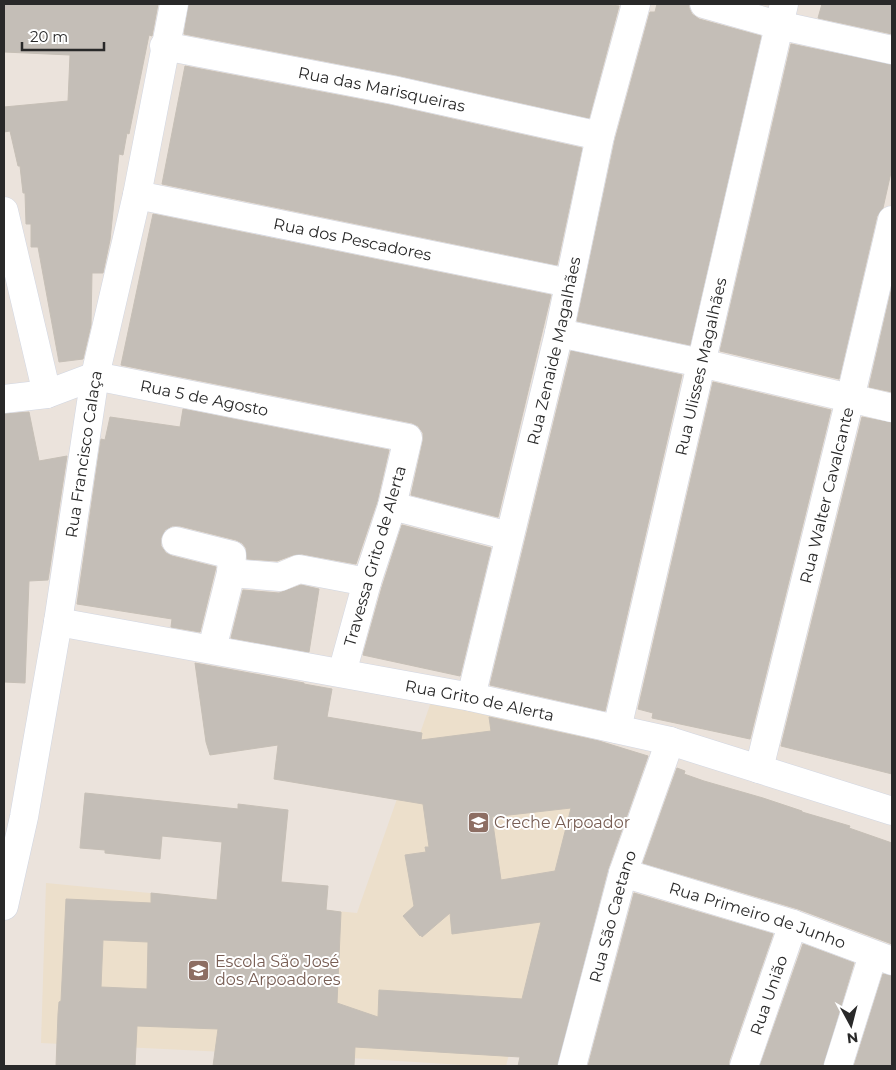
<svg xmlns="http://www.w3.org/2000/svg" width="896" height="1070" viewBox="0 0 896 1070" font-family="Montserrat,sans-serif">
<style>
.education{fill:#ecdfcb}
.building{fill:#c4beb7;stroke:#c6bfb6;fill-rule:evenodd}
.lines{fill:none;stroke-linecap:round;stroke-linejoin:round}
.minor-casing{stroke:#d1d6e2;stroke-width:29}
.minor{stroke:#fff;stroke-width:28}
.labels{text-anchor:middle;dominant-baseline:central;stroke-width:4;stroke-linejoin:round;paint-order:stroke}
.street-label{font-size:16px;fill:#292929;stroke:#fff}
.education-label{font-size:16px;fill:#785e54;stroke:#fff;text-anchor:start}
</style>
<rect width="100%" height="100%" fill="#ebe3dc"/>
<!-- education -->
<path class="education" d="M431 702 590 732 506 1066H479L350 1058 41 1043 46 883 357 913Z"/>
<!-- building -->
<g class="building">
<path d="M4 4H158L152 36 149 35 129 134 127 133 123 155 119 154 110 240 103 273H92L91 325 83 359 59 362 38 247H31V224H26L25 193H23L20 166H18L10 131 4 132V107L68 101 70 55 4 52Z"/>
<path d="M189 4H604L619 6 589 118 396 75 184 34Z"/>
<path d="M657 4H689V8L692 14 699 19 761 36 690 345 577 321 615 140 650 12H655Z"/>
<path d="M822 4H892V34L818 18Z"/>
<path d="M791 44 892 65V168L883 208 877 216 839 379 720 351Z"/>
<path d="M185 66 390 105 582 148 557 265 162 184Z"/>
<path d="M153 214 551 295 498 517 411 495 423 441V433L418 426 412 423 121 365Z"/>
<path d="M892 287V392L869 387Z"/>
<path d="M571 351 682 375 605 711 490 685Z"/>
<path d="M713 382 831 410 750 739 652 718 653 713 638 709Z"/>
<path d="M183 409 389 450 377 502 356 564 302 554 293 555 277 561 247 559 246 548 242 543 236 540 180 526H172L165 530 161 538V546L166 553 172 556 216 567 200 632 171 627 172 619 77 604 101 439 105 440 110 417 180 427Z"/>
<path d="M29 412 39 461 67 456 48 580 29 581 25 683 4 682V414Z"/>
<path d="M862 417 892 423V568L890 580H892V774L781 746Z"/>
<path d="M402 525 491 548 460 676 363 655 382 587Z"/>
<path d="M301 585 319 589 309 652 231 638 243 590 279 593Z"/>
<path d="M195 663 304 683V684L332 689 327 717 422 733 421 740 491 731 489 717 599 741 648 756 608 869 557 1066H518L520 1057 355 1047 354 1066H213L218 1029 137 1026 135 1066H56L58 1014 59 1002 61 1001 66 899 151 903V893L217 900 222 842 162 836 160 859 105 853V850L80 848 85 793 238 809V804L288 810 281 882 328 886 326 910 341 912 337 1003 378 1017 379 990 522 999 541 922 452 934 450 913 422 937 421 935 420 936 403 916 414 906 405 855 426 852 425 847H429L423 804 274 779 278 745 210 755 206 742ZM571 808 555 871 501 880 492 817ZM103 940 148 942 147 989 101 987Z"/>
<path d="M677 768 685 771 684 774 704 781 763 798 802 811V812L850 826 849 828 892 843V944L798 909 643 863Z"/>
<path d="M634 893 773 934 729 1061V1066H588Z"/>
<path d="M803 944 854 963 823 1066H760Z"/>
<path d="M883 974 892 976V1066H854Z"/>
</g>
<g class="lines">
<defs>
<g id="minor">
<path d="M704 4 778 25 892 50"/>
<path id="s1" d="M164 46 393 90 600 136"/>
<path id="s2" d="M137 195 569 283"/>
<path d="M4 211 47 394"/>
<path d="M559 333 701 363 892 408"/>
<path id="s3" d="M4 399 47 394 95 376 408 438 392 506 367 582 342 673"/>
<path d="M392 506 509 536"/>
<path d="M176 541 232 555 231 573 212 649"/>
<path d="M231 573 280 577 299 569 367 582"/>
<path id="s4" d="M58 622 471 697 670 741 892 811"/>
<path id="s5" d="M471 697 559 333 600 136 636 4"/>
<path id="s6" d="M617 729 784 4"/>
<path id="s7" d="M759 769 850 399 892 220"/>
<path id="s8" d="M623 873 793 924 892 961"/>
<path id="s9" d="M4 906 24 817 58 622 95 376 137 195 174 4"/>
<path id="s10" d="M572 1066 623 873 670 741"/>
<path id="s11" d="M744 1066 793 924"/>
<path d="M838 1066 873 955"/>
</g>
</defs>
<!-- minor casing -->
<use href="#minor" class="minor-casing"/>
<!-- minor -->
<use href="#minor" class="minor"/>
</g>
<!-- icons -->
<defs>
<symbol id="school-square" viewBox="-11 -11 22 22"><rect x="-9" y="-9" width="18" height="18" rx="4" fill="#8d6e63" stroke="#fff"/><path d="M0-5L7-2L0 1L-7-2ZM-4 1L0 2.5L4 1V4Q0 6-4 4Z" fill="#fff"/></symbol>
</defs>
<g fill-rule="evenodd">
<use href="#school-square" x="466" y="810" width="25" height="25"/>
<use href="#school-square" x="186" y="958" width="25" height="25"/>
</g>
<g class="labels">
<!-- street labels -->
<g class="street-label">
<text stroke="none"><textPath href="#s1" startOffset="222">Rua das Marisqueiras</textPath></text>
<text stroke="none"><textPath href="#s2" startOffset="220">Rua dos Pescadores</textPath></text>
<text stroke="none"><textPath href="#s5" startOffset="356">Rua Zenaide Magalhães</textPath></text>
<text stroke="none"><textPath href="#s6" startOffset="372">Rua Ulisses Magalhães</textPath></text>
<text stroke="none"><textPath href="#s3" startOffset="206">Rua 5 de Agosto</textPath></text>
<text stroke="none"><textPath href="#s9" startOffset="459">Rua Francisco Calaça</textPath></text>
<text stroke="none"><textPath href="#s7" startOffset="282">Rua Walter Cavalcante</textPath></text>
<text transform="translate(375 556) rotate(-74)">Travessa Grito de Alerta</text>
<text stroke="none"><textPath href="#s4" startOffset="429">Rua Grito de Alerta</textPath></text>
<text stroke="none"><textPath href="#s8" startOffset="141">Rua Primeiro de Junho</textPath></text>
<text stroke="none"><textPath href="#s10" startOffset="155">Rua São Caetano</textPath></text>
<text stroke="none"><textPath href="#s11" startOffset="75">Rua União</textPath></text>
</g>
<!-- education labels -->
<g class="education-label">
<text x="494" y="822">Creche Arpoador</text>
<text x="215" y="961">Escola São José<tspan x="215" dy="18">dos Arpoadores</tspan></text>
</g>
</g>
<!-- border -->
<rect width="896" height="1070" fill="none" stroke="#292929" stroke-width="10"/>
<!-- north arrow -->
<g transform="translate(851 1025) rotate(173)" stroke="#ffffff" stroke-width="4" paint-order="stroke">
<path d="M0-4L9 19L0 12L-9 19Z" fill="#292929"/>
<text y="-8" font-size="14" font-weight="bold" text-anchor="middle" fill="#292929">N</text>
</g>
<!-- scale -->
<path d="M22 42v8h82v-8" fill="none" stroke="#292929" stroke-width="2.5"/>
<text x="30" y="42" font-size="15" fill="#292929" stroke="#ffffff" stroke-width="4" paint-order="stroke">20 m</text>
</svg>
